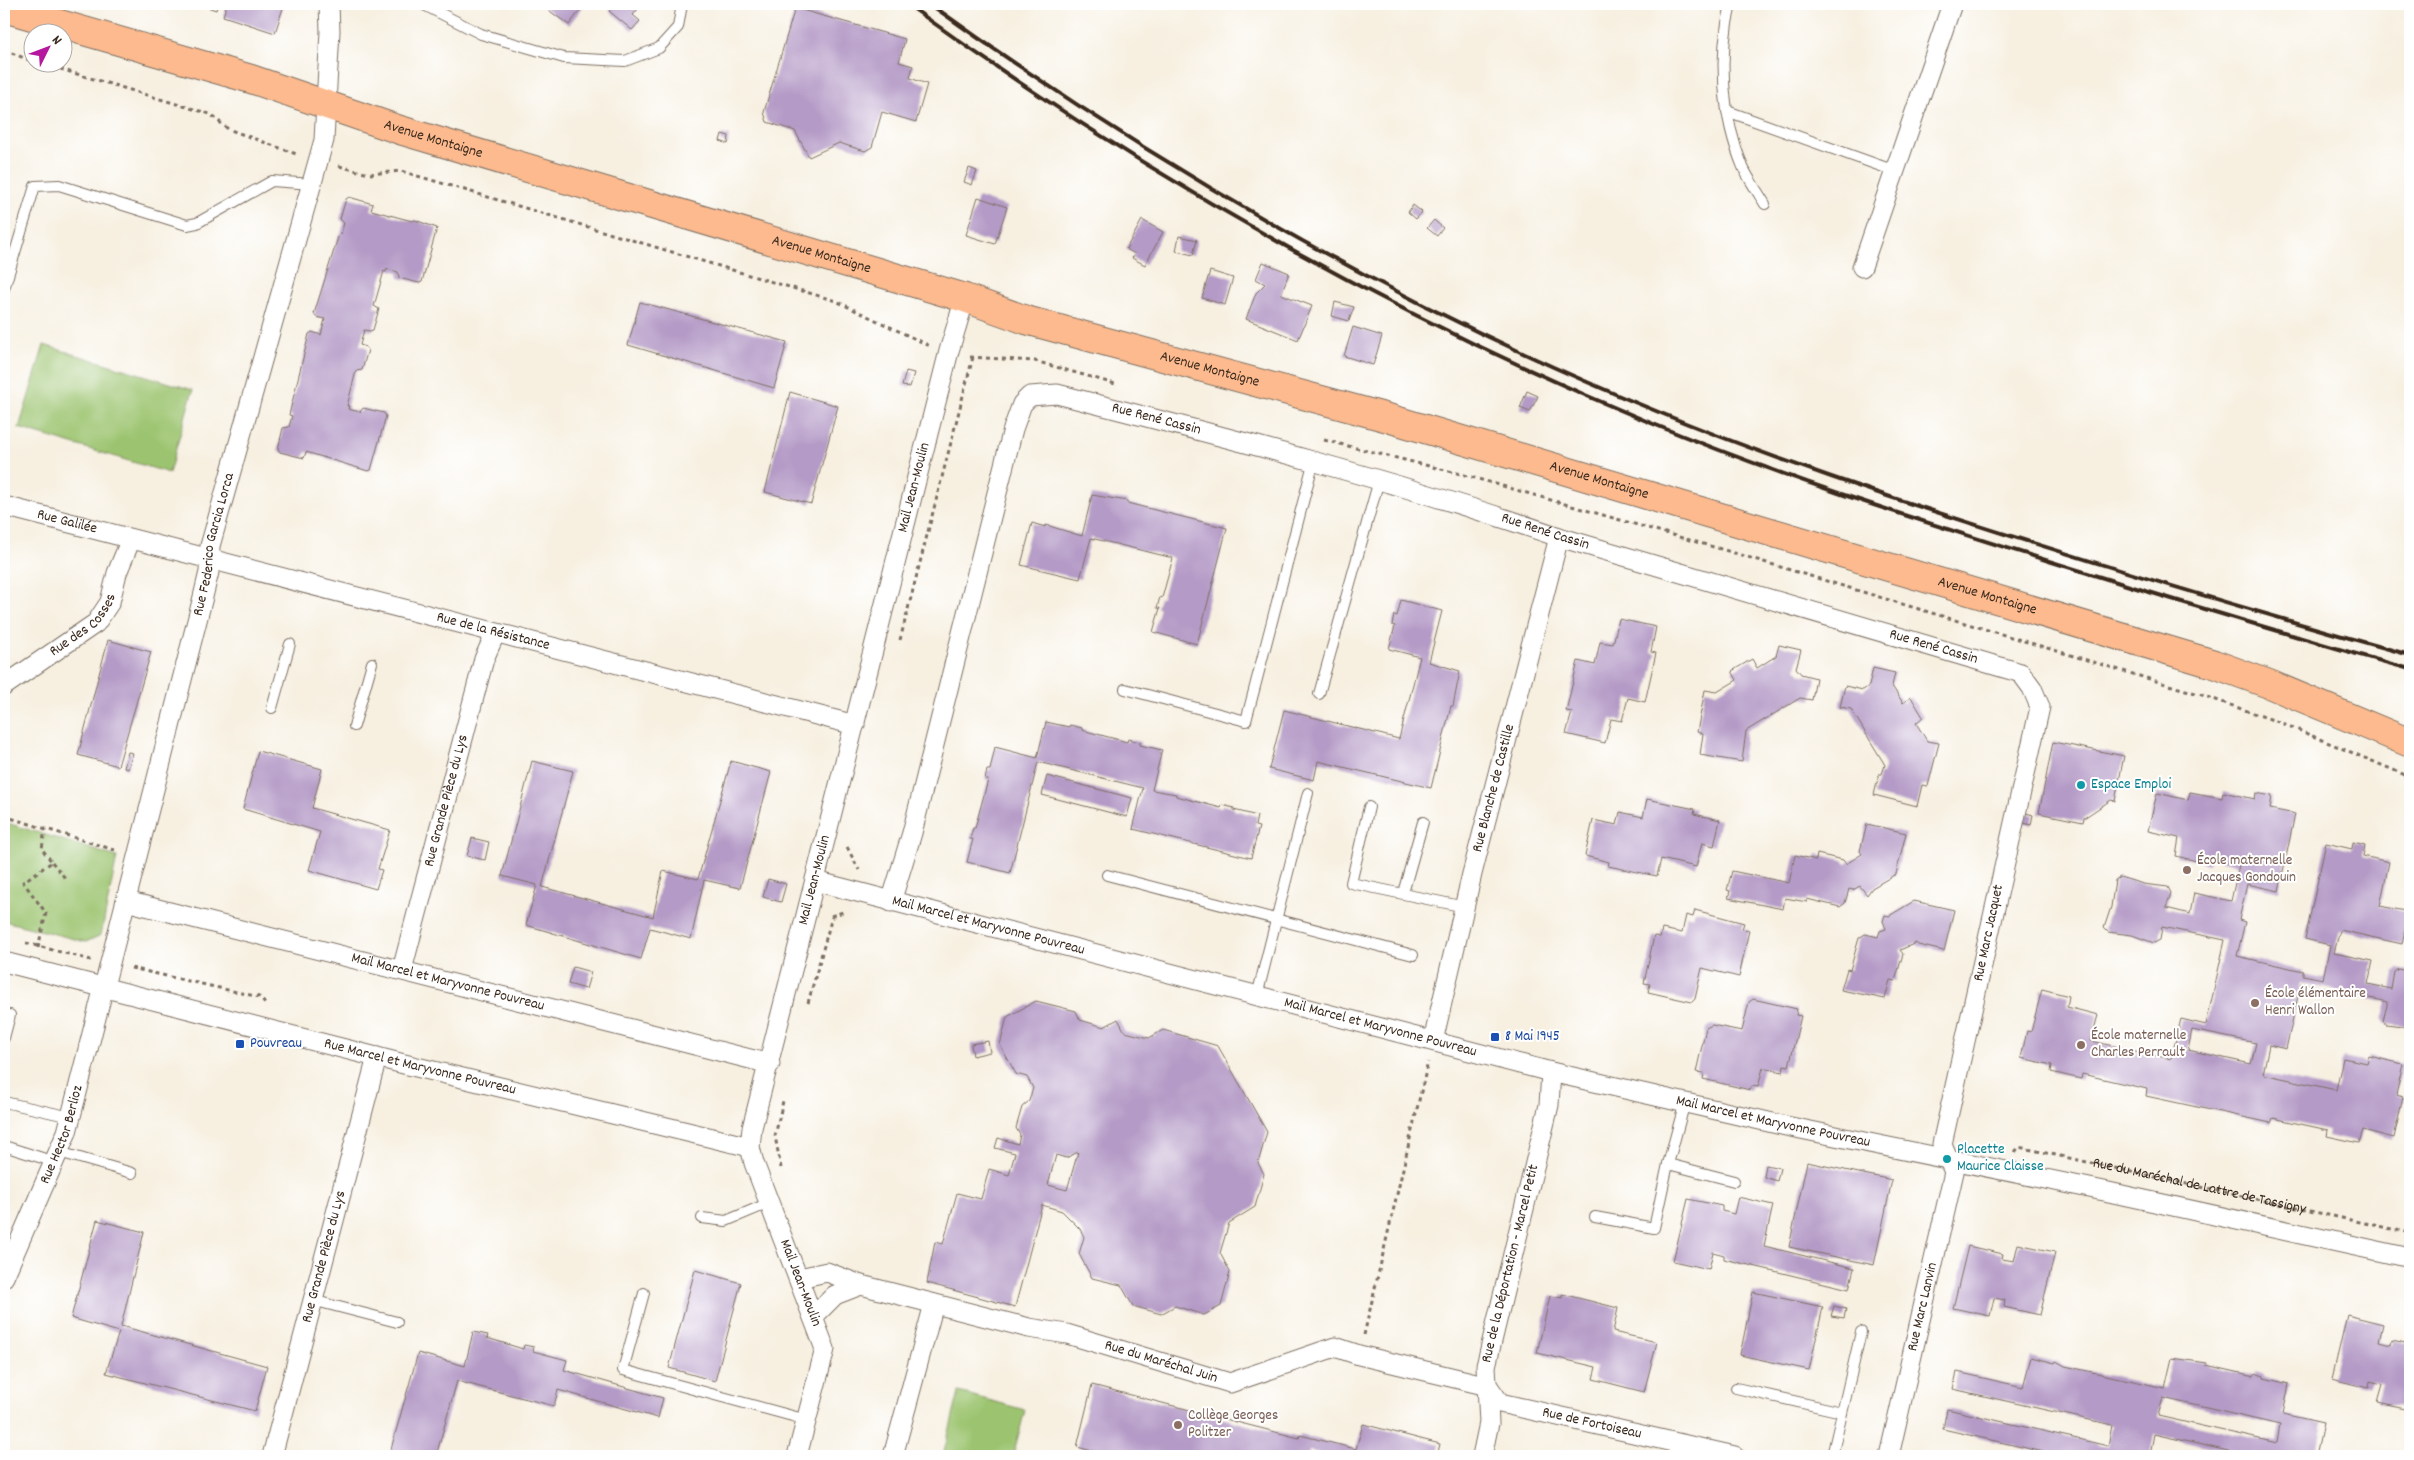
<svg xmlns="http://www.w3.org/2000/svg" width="2414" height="1460" viewBox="0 0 2414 1460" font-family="Dekko,sans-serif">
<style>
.green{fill:#9cc470;stroke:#6c7747}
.building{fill:#b49ac6;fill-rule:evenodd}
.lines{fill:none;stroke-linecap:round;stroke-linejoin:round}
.lane-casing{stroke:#7d6f62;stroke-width:12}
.street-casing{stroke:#7d6f62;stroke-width:21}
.primary-casing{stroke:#7d6f62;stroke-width:30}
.path{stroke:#7d6f62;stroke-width:3;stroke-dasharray:4 4;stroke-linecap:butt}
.lane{stroke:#fff;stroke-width:10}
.street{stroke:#fff;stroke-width:19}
.primary{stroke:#fcba8e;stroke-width:28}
.rail{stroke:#3b2a1e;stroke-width:4}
.culture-dot{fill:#0f9aa8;stroke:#fff;stroke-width:2}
.education-dot{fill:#8d6e63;stroke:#fff;stroke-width:2}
.transit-dot{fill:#1a4fb4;stroke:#fff;stroke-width:2}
.labels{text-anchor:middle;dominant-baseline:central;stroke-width:4;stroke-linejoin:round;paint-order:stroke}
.street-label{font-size:15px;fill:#3b2a1e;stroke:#fff}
.culture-label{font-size:15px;fill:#0d838f;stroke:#fff;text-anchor:start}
.education-label{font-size:15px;fill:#785e54;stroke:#fff;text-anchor:start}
.transit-label{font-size:15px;fill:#164399;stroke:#fff;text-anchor:start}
</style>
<rect width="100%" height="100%" fill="#fff"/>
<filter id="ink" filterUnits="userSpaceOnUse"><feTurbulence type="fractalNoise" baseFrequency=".02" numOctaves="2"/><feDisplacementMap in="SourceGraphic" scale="10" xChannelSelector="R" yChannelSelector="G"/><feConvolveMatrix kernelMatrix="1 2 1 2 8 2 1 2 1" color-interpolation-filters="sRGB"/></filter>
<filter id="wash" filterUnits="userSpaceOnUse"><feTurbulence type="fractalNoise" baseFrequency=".0096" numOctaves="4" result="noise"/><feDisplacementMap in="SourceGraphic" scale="20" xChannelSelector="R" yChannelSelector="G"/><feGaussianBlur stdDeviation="1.12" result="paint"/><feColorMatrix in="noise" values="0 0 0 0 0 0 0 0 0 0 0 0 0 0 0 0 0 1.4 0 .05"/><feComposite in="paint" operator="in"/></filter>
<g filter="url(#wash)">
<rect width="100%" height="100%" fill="#f7f0e1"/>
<!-- green -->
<g class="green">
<path d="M44 345 193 390 169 473 19 428Z"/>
<path d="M4 822 117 857 101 935 86 942 4 921Z"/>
<path d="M959 1392 1025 1410 1013 1456H943Z"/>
</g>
<g id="blocks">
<!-- building -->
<g class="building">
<path d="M198 4H218L216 10Z"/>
<path d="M227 4H270L283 8 275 33 223 16Z"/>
<path d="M540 4H585L569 25Z"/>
<path d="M615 4H642L633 15 640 21 632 30 609 11Z"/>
<path d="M795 8 905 39 899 62 913 66 910 78 927 84 916 122 882 112 872 147 865 151 839 143 809 157 795 131 767 122 764 112Z"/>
<path d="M722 134 729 136 728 144 720 141Z"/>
<path d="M969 168 977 171 972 185 964 182Z"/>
<path d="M349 197 373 204 371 210 412 221 415 220 437 228 422 282 419 283 399 278 398 272 387 269 386 272 384 271 374 306 379 309 373 330 370 331 364 330 360 345 366 347 368 350 362 370 356 371 347 406H349L348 409 360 412 363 408 384 413 386 416 371 470 368 471 306 452 304 458 280 452 278 449 283 428 289 427 292 416 289 415 309 334 312 332 321 335 325 319 316 317 314 314 339 234H341L344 223 340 219 346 199Z"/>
<path d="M978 197 1007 207 995 244 966 235Z"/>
<path d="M1413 205 1422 212 1416 219 1408 212Z"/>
<path d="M1142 220 1163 232 1145 265 1132 258 1135 254 1126 249Z"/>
<path d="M1434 220 1443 228 1437 236 1427 228Z"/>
<path d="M1179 236 1197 240 1193 255 1176 251Z"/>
<path d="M1263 262 1289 273 1281 294 1312 306 1298 340 1246 319 1256 293 1265 284 1256 279Z"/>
<path d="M1210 271 1233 278 1225 305 1202 298Z"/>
<path d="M640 302 787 342 774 388 628 345Z"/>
<path d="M1335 302 1354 307 1349 321 1332 316Z"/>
<path d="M1353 327 1382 336 1373 365 1344 356Z"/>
<path d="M906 371 914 373 910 387 902 386Z"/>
<path d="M1527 391 1538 396 1530 412 1520 408Z"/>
<path d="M790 392 838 406 811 504 765 492Z"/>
<path d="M1092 495 1127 501V503L1227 528 1197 644 1153 632 1160 608H1157L1160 597 1162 598 1173 558 1091 538 1080 579 1021 565 1032 523 1045 527 1046 525 1082 536Z"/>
<path d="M1401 600 1442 611 1429 662 1460 671 1453 706H1451L1431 788 1318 761 1314 780 1269 769 1284 710 1399 739 1420 657 1389 649 1395 626 1392 625 1394 615 1397 616Z"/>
<path d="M1619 619 1656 627 1651 652 1656 653 1645 702 1628 698 1622 721 1611 719 1605 743 1566 734 1572 712 1566 711 1578 661 1595 665 1600 642 1613 644Z"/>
<path d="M108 640 151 652 118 766 78 755Z"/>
<path d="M1779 645 1801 650 1796 668 1801 674 1816 678 1812 700 1800 698 1746 731 1742 762 1700 755 1703 734 1697 732 1705 690 1717 692 1737 680 1732 671 1752 659 1757 668 1776 656Z"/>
<path d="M1873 668 1895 673 1892 686 1903 703 1911 697 1923 717 1916 723 1927 741 1939 743 1928 786 1922 785 1917 806 1874 795 1879 774H1882L1885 765 1851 709 1840 707 1845 686 1863 690 1869 686Z"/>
<path d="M1046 722 1069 727 1070 725 1082 728V730L1127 742 1128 739 1140 742V745L1162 750 1152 790 1176 794V796L1221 808 1222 805 1234 808V810L1257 816 1255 826 1259 827 1251 858 1133 829 1143 788 1038 762 1010 873 967 862 973 839H970L973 828H975L988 780 985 779 987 770H990L995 747 1037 758Z"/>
<path d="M2053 742 2124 756 2115 801 2111 800 2084 818 2083 822 2039 813Z"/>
<path d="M258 751 322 769 312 808 390 830 378 869 382 870 376 889 309 870 320 832 243 809Z"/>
<path d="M128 752 133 753 128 769 124 768Z"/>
<path d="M532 761 573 771 542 887 653 917 663 871 698 879 731 761 771 772 740 888 704 880 691 939 650 928 641 959 526 925 537 885 502 876Z"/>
<path d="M1047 776 1132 798 1127 817 1042 795Z"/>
<path d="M2190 792 2222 798 2223 792 2255 799 2256 793 2272 796 2270 809 2295 814 2279 891 2247 884 2239 920 2245 922 2237 956 2303 971V975L2323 979 2330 945 2305 939 2326 843 2352 849 2353 842 2365 845 2363 856 2389 862 2380 906 2410 912V925H2406L2402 944 2340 930 2334 953 2373 961 2368 984 2391 989 2394 972 2398 969 2410 972V1027L2386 1024 2383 1020 2388 1002 2301 983 2286 1049 2269 1045 2263 1074 2336 1090 2343 1058 2367 1063 2369 1056 2403 1064 2396 1095 2403 1097 2394 1138 2363 1130 2359 1143 2327 1136 2328 1130 2273 1118 2271 1123 2146 1096 2147 1089 2082 1074 2081 1079 2051 1072 2052 1065 2021 1058 2027 1031 2031 1032 2042 989 2069 996 2067 1007 2098 1015 2091 1041 2171 1059 2181 1019 2206 1025 2225 940 2162 927 2160 940 2154 943 2132 935 2108 932 2104 928 2111 907 2115 880 2120 877 2143 884 2168 887 2171 893 2166 908 2190 914 2194 893 2231 901 2239 865 2211 858 2209 864 2176 856 2179 838 2148 831 2157 793 2188 800ZM2192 1030 2256 1043 2251 1064 2188 1050Z"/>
<path d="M1647 799 1695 809 1694 814 1720 820 1714 846 1702 843 1696 867 1661 859 1657 876 1608 866 1609 862 1585 856 1593 820 1617 825 1620 812 1643 817Z"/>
<path d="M2026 813 2033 815 2031 825 2023 823Z"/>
<path d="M1867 824 1906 833 1896 874 1872 888 1867 895 1860 886 1853 890 1849 889 1845 903 1840 907 1807 899V902L1785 898 1783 909 1728 898 1730 891 1727 890 1732 871 1789 883 1795 855 1816 860 1817 854 1843 860 1846 864 1862 854 1860 851Z"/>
<path d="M472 838 489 842 485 860 467 856Z"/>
<path d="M768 879 786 884 781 902 763 897Z"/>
<path d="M1914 901 1954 910 1944 951 1918 945 1916 943 1900 950 1903 954 1895 981 1890 980 1885 999 1841 990 1847 969 1850 970 1859 938 1865 934 1878 937 1880 931 1886 929 1883 921 1885 915 1889 916Z"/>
<path d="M1695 910 1744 923 1742 929 1749 930 1739 977 1702 968 1695 999 1692 1002 1648 992 1650 984 1644 983 1654 936 1660 937 1662 929 1682 933 1686 915 1693 917Z"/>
<path d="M573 967 591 972 586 989 568 984Z"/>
<path d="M1753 999 1797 1009 1796 1015 1801 1016 1789 1066 1784 1065 1783 1072 1763 1068 1758 1087 1752 1086 1750 1090 1703 1079 1704 1073 1696 1072 1706 1028 1712 1025 1742 1031 1749 1002Z"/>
<path d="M1036 1001 1076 1011 1080 1020 1104 1027 1118 1019 1125 1032 1149 1038 1163 1030 1218 1046 1267 1132 1258 1163 1264 1174 1255 1207 1229 1223 1220 1253 1230 1272 1221 1306 1204 1315 1175 1306 1161 1314 1133 1306 1121 1285 1092 1278 1079 1254 1084 1237 1080 1229 1062 1211 1042 1205 1015 1307 927 1283 935 1242 943 1244 957 1193 981 1199 989 1169 1009 1175 1015 1153 995 1148 998 1138 1018 1144 1020 1135 1016 1128 1022 1107 1029 1101 1033 1088 1027 1077 1016 1074 1000 1045 1007 1017ZM1078 1152 1067 1190 1048 1185 1056 1155 1066 1158Z"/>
<path d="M988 1041 990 1052 973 1056 971 1044Z"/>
<path d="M1807 1162 1892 1180 1874 1265 1789 1247Z"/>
<path d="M1766 1165 1780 1168 1777 1181 1764 1177Z"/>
<path d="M1738 1197 1773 1205 1764 1246 1854 1268 1849 1289 1724 1259V1255L1713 1252 1709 1269 1673 1261 1688 1199 1722 1206V1211L1734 1214Z"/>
<path d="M97 1220 144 1232 121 1326 267 1366 255 1411 106 1373 119 1332 71 1318Z"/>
<path d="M2018 1244 2055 1252 2040 1315 2004 1307 2005 1300 1994 1298 1990 1316 1953 1308 1968 1246 2003 1254 2002 1259 2014 1261Z"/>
<path d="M695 1270 741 1283 715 1381 669 1368Z"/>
<path d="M1753 1292 1823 1307 1809 1370 1740 1355Z"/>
<path d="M1562 1294 1618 1308 1613 1332 1657 1342 1644 1392 1593 1379 1596 1367 1537 1353 1550 1296 1562 1298Z"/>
<path d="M1834 1306 1846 1309 1844 1318 1831 1316Z"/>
<path d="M2347 1315 2383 1324 2379 1342 2391 1345 2392 1340 2410 1344V1409L2377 1402 2382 1384 2370 1381 2369 1388 2332 1379Z"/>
<path d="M473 1332 488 1335 487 1338 523 1349 524 1345 534 1347 533 1351 567 1360 564 1370 663 1398 658 1418 558 1390 554 1406 457 1381 436 1456H389L418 1353 465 1366Z"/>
<path d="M2031 1357 2055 1363 2056 1361 2065 1366 2165 1388 2172 1358 2207 1363 2206 1365 2254 1376 2255 1373 2264 1376V1378L2289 1384 2283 1414 2323 1423 2316 1456H2250L2154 1434 2150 1456H2061L1943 1429 1947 1409 2108 1446 2112 1425 1953 1389 1957 1372 2023 1387ZM2163 1398 2280 1425 2277 1443 2158 1416Z"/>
<path d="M1092 1385 1299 1438 1300 1435 1356 1449 1363 1424 1440 1444 1437 1456H1331L1309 1451 1308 1456H1112L1077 1447Z"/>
</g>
</g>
</g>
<g filter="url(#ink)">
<use href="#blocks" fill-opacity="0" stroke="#7d6f62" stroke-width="1"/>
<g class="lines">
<defs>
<g id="lane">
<path d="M422 4 481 34 564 58 625 61 659 48 678 27 682 4"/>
<path d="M1731 4C1718 56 1722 117 1743 167 1749 180 1758 192 1765 204"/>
<path d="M1727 111 1895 171"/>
<path d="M4 289 35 186 59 185 187 225 197 223 272 181 312 184"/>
<path d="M1125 689 1246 721 1314 460"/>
<path d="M1319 694 1379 480"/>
<path d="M272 708 290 644"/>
<path d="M354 726 372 663"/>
<path d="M1369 807 1351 883 1465 907"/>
<path d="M1107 875 1413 955"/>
<path d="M1403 893 1423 822"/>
<path d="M1257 996 1308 793"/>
<path d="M4 1038 10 1015"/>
<path d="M4 1102 71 1117"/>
<path d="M4 1146 55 1162"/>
<path d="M59 1152 132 1173"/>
<path d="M1668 1164 1734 1181"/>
<path d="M1595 1217 1654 1228 1668 1164 1685 1102"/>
<path d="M702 1218 726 1221 769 1203"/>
<path d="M644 1293 623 1370 807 1420"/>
<path d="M312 1300 397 1322"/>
<path d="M1736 1388 1842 1412"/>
<path d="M1832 1456 1861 1332"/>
</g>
<g id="street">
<path d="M1862 267 1952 4"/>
<path id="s2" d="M4 506 855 725"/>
<path id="s3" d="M4 686 96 623 110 602 117 573 131 539"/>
<path id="s4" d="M815 881 1551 1072 1786 1126 2104 1191 2410 1258"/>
<path id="s5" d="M126 901 770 1064"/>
<path id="s6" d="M891 902 912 833 1013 429 1022 404 1030 396 1057 394C1226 437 1394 480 1559 537L2021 673 2032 688 2040 707 1942 1144 1954 1172 1889 1456"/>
<path id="s7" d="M4 962 404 1064 750 1147"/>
<path id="s8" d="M402 970 484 659 495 634"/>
<path id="s9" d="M1433 1041 1472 874 1559 537"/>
<path id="s10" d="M4 1277 67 1132 203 597 209 572 210 546 324 140 330 31 329 4"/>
<path id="s11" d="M799 1278 827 1272 861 1285 1029 1328 1067 1334 1230 1383 1335 1347 1359 1355 1488 1386 1500 1403 1735 1456"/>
<path d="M813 1317 835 1295 861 1285"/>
<path id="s12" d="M272 1456 377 1057"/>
<path id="s13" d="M797 1456 825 1349 754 1163 750 1147 752 1128 949 351 965 298"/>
<path d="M893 1456 934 1304"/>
<path id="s14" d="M1482 1456 1489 1423 1486 1366 1549 1105 1551 1072"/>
</g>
<g id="primary">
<path id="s15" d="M4 8 251 79 400 130 965 298 1026 320 1388 418 2214 664 2269 684 2410 743"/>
</g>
</defs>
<!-- lane casing -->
<use href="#lane" class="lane-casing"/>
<!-- street casing -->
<use href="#street" class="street-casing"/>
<!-- primary casing -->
<use href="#primary" class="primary-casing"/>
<!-- path -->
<g class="path">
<path d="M4 50 32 61"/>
<path d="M37 62 210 114 228 129 299 155"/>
<path d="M339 166 369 174 401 171 836 301 930 346"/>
<path d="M970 357 1035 361 1115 384"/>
<path d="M1324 440 1461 474 1731 552 2202 695 2284 724 2410 777"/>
<path d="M900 640 973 357"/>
<path d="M4 816 118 851"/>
<path d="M847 847 859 870"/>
<path d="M52 862 65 878"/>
<path d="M831 916 846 911"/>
<path d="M26 943 91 960"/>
<path d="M38 948 46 913 23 882 52 862 42 849 45 829"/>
<path d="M131 968 259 997 267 1006"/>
<path d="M808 1003 832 917"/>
<path id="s1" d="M2015 1152 2019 1147 2410 1233"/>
<path d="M781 1168 775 1136 783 1101"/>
<path d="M1364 1335 1428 1062"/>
</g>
<!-- lane -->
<use href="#lane" class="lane"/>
<!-- street -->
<use href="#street" class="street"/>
<!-- primary -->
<use href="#primary" class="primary"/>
<!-- rail -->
<g class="rail">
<path d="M907 4C1138 171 1387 314 1651 423 1782 477 1917 520 2052 562 2171 599 2290 636 2410 669"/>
<path d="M930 4C1156 166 1398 306 1656 411 1772 459 1891 498 2011 536 2143 578 2276 618 2410 655"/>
</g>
</g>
</g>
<!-- markers -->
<g class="culture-dot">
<circle cx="2081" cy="785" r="5"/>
<circle cx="1947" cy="1159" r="5"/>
</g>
<g class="education-dot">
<circle cx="2187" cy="870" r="5"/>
<circle cx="2255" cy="1003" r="5"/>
<circle cx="2081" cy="1045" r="5"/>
<circle cx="1178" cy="1425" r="5"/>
</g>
<g class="transit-dot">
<rect x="1490" y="1032" width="10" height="10" rx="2.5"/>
<rect x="235" y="1039" width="10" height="10" rx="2.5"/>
</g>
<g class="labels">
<!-- street labels -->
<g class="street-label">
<text stroke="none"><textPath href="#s15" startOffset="449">Avenue Montaigne</textPath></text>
<text stroke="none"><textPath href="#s15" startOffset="854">Avenue Montaigne</textPath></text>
<text stroke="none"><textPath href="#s15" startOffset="1259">Avenue Montaigne</textPath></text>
<text stroke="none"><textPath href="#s6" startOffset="656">Rue René Cassin</textPath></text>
<text stroke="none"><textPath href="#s15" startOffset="1664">Avenue Montaigne</textPath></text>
<text stroke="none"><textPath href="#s13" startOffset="1006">Mail Jean-Moulin</textPath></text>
<text stroke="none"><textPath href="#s2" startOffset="65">Rue Galilée</textPath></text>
<text stroke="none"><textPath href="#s6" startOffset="1061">Rue René Cassin</textPath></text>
<text stroke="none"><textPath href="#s10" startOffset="764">Rue Federico Garcia Lorca</textPath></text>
<text stroke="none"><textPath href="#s15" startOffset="2069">Avenue Montaigne</textPath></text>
<text stroke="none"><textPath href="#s3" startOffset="101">Rue des Cosses</textPath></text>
<text stroke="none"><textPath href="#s2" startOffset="505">Rue de la Résistance</textPath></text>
<text stroke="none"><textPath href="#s6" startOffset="1466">Rue René Cassin</textPath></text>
<text stroke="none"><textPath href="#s9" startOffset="260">Rue Blanche de Castille</textPath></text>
<text stroke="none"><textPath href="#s8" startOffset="175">Rue Grande Pièce du Lys</textPath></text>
<text stroke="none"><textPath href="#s13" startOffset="601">Mail Jean-Moulin</textPath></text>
<text stroke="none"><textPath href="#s4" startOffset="179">Mail Marcel et Maryvonne Pouvreau</textPath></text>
<text transform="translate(1989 933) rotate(-78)">Rue Marc Jacquet</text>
<text stroke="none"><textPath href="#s5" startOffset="332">Mail Marcel et Maryvonne Pouvreau</textPath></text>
<text stroke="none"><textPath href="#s4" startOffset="584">Mail Marcel et Maryvonne Pouvreau</textPath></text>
<text stroke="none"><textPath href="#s7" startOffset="429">Rue Marcel et Maryvonne Pouvreau</textPath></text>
<text stroke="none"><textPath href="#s4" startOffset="988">Mail Marcel et Maryvonne Pouvreau</textPath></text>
<text stroke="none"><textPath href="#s10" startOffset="154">Rue Hector Berlioz</textPath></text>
<text stroke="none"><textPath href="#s1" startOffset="191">Rue du Maréchal de Lattre de Tassigny</textPath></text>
<text stroke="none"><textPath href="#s12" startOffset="206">Rue Grande Pièce du Lys</textPath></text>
<text stroke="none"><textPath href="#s14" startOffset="196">Rue de la Déportation - Marcel Petit</textPath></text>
<text transform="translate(800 1283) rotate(69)">Mail Jean-Moulin</text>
<text transform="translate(1923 1307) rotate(-77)">Rue Marc Lanvin</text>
<text stroke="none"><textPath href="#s11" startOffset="375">Rue du Maréchal Juin</textPath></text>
<text stroke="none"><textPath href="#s11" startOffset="831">Rue de Fortoiseau</textPath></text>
</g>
<!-- culture labels -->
<g class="culture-label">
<text x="2091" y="785">Espace Emploi</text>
<text x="1957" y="1150">Placette<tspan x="1957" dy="17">Maurice Claisse</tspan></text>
</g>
<!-- education labels -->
<g class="education-label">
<text x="2197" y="861">École maternelle<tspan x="2197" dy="17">Jacques Gondouin</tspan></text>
<text x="2265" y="994">École élémentaire<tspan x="2265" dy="17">Henri Wallon</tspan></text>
<text x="2091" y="1036">École maternelle<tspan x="2091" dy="17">Charles Perrault</tspan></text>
<text x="1188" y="1416">Collège Georges<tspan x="1188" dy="17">Politzer</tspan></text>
</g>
<!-- transit labels -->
<g class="transit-label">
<text x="1505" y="1037">8 Mai 1945</text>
<text x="250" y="1044">Pouvreau</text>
</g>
</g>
<!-- margin -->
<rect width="2414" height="1460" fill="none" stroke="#fff" stroke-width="20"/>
<!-- north arrow -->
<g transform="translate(48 48) rotate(48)"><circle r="24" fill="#ffffff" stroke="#b1aaa5"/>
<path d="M0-4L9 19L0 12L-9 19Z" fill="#b5179e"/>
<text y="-8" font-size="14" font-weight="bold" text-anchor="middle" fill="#3b2a1e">N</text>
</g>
</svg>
